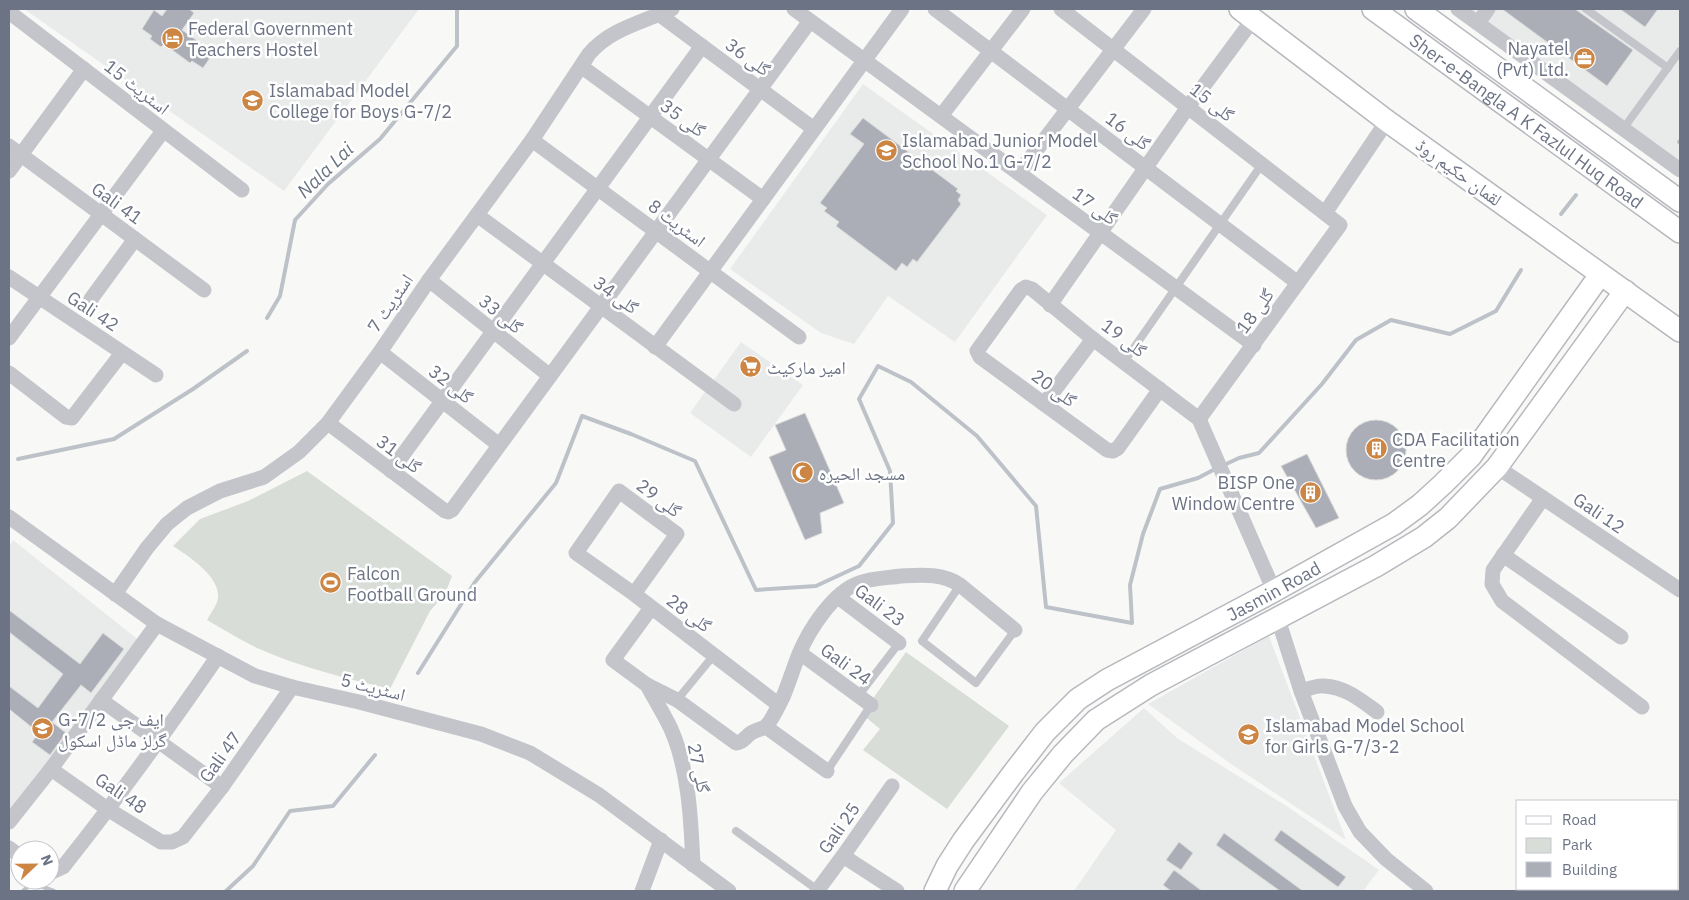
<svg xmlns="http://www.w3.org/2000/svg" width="1689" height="900" viewBox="0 0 1689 900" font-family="'IBM Plex Sans','Noto Naskh Arabic',sans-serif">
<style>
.built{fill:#e9eaea}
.green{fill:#d8ddd7}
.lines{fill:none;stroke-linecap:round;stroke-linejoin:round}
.stream{stroke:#bdc2c9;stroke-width:4}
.building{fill:#abaeb6;stroke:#dadbd9}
.secondary-casing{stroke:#b6b8be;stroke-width:24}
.lane{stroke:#c3c5ca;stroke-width:8}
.street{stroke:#c3c5ca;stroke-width:15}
.secondary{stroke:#fff;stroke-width:21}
.labels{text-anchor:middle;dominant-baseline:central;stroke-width:5;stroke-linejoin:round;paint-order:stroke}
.poi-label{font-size:18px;fill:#6c7384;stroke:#fff;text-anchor:start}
.street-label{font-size:18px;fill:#6c7384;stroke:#fff}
.water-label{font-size:19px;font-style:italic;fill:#68737f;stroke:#fff}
</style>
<rect width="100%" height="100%" fill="#f8f9f7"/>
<!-- built -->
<g class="built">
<path d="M24 9H419L284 191Z"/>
<path d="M1458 9H1680V170Z"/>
<path d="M863 84 1047 215 955 342 888 296 854 344 821 333 730 269Z"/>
<path d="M741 342 803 385 751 457 690 413Z"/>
<path d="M13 540 141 642 9 815V546Z"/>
<path d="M1269 636 1346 840 1234 766 1148 704Z"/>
<path d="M1144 708 1177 738 1288 807 1379 870 1363 891H1074L1116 830 1059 783Z"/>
</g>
<!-- green -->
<g class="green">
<path d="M307 471 452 576 445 594 430 611 390 689C345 678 300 667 257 648 240 640 223 629 207 620 210 614 215 608 217 602 225 579 188 556 173 546L200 519 248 501Z"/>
<path d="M906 652 1009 726 947 809 863 750 880 729 862 714Z"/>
</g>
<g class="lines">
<!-- stream -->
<g class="stream">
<path d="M1679 142 1680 141"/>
<path d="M1561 214 1576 195"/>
<path d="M267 318 280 296 295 220 328 184 380 139 457 46V9"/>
<path d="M18 459 114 439 193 389 247 351"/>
<path d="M1224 465 1239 458 1259 453 1322 384 1356 340 1391 320 1450 334 1496 311 1521 270"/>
<path d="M418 673 475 582 556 483 582 416 631 434 695 461 756 590 816 586 859 566 893 523 890 471 859 399 878 366 911 382 977 436 1036 506 1046 607 1132 623 1130 585 1143 534 1160 489 1198 478 1217 468"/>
<path d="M23 891 32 883 54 891"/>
<path d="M226 891 253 866 290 811 333 806 375 755"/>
</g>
</g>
<!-- building -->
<g class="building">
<path d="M167 9H189L194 13 182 30 203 45 201 47 212 55 203 68 192 61 190 63 164 44 161 47 150 39 152 36 142 29 154 10 162 16Z"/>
<path d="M1502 9H1575L1633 50 1607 86Z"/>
<path d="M1620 9H1658L1645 27Z"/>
<path d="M863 118 958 189 956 191 961 195 958 200 961 204 917 262 913 259 907 267 902 263 896 271 836 226 839 222 824 211 827 208 820 203 864 144 850 134Z"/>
<path d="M805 413 844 503 820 513 822 533 805 540 769 457 786 450 775 425Z"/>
<circle cx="1376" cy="450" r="30"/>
<path d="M1307 454 1339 518 1316 528 1281 466Z"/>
<path d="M9 610 80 664 103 633 124 649 91 693 81 685 52 722 66 733 50 755 32 742 39 733 9 709V686L38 708 63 674 9 632Z"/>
<path d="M1281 830 1346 877 1338 887 1274 840Z"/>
<path d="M1224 833 1303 891H1280L1216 845Z"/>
<path d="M1179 842 1193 853 1181 870 1166 860Z"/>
<path d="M1174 870 1202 891H1171L1163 885Z"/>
</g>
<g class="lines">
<defs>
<g id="secondary">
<path d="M1240 9 1387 121 1680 331"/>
<path id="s1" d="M1373 9 1680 232"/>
<path d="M1416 9 1680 201"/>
<path id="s2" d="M935 891 947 866 963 841 1014 772 1045 732 1078 699 1107 680 1274 591 1394 524 1420 505 1443 484 1471 456 1600 275"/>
<path d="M965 891 1032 792 1063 754 1096 720 1151 685 1376 566 1424 537 1448 518 1497 467 1625 291"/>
</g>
</defs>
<!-- secondary casing -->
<use href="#secondary" class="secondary-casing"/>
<!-- lane -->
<g class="lane">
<path d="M1586 9 1668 68"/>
<path d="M1623 129 1680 51"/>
<path d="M1124 362 1262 164"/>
<path d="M960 585 922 641 976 683 1015 630"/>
<path d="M859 695 899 643"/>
<path d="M677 700 714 655"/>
<path d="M827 771 871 705"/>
<path d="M736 831 819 891"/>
</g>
<!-- street -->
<g class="street">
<path d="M794 9 1254 345"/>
<path d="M935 9 1298 283"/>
<path d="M1061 9 1340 225 1199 419"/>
<path d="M1458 9 1680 170"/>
<path d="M9 12 242 190"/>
<path d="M660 15 814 129"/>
<path d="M1478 23 1488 9"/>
<path d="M582 67 763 199"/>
<path d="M941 116 1023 9"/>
<path d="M532 140 799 337"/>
<path d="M9 146 204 290"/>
<path d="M9 171 84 69"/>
<path d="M1019 173 1144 9"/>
<path d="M1325 213 1387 121"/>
<path d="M477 215 734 404"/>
<path d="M9 277 156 375"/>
<path d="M429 280 550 376"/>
<path d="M91 299 135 239"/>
<path d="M1050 305 1188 107 1254 18"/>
<path d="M9 338 163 131"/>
<path d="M655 347 902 9"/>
<path d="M380 352 499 445"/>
<path d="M9 373 66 417 72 418 122 353"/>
<path d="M1160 389 1118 448 1113 451 1107 450 980 357 977 351 1021 290 1026 287 1032 289 1093 339 1199 419 1274 591"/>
<path d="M1044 404 1093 339"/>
<path d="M328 423 445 511 448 512 452 510 810 21"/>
<path d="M1497 467 1680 590"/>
<path d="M391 471 702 46"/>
<path d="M1543 498 1493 570 1492 584 1502 601 1642 707"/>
<path d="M9 517 157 624 255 676 292 687 359 702 481 734 530 753 599 795 729 891"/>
<path d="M1503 555 1621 637"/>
<path d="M115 594 147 548 167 524 187 508 220 491 264 477 299 452 328 423 380 352 429 280 532 140 589 54C610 29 643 22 672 9"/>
<path d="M634 594 677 534 619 491 576 553 634 594 779 705"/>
<path d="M838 597 899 643"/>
<path d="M651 608 613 660 647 685 677 700 736 743C744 742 745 737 751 733 756 730 762 729 765 727 771 723 779 704 783 697 789 683 793 669 799 654 809 630 833 592 859 583 872 578 887 578 901 576 921 575 942 573 960 585L1015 630"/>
<path d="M1278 619 1301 691 1345 806 1360 832 1386 859 1426 891"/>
<path d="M800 653 871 705"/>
<path d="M647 685C655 700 664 714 671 729 689 770 691 820 693 865"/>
<path d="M1301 691C1308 689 1317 685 1324 686 1345 687 1361 700 1377 712"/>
<path d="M101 700 222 787"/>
<path d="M766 727 827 771"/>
<path d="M51 769 109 810 161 842H172L183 837 222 787 292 687"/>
<path d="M9 822 51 769 157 624"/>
<path d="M9 848 20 856"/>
<path d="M843 856 897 891"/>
<path d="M50 871 52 872 63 867C117 799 168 729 218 656"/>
<path d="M642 891 661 840"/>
<path d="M817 891 843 856 892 786"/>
</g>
<!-- secondary -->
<use href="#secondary" class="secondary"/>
</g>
<!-- icons -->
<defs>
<symbol id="hotel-disc" viewBox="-11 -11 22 22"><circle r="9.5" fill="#cd8543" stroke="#fff"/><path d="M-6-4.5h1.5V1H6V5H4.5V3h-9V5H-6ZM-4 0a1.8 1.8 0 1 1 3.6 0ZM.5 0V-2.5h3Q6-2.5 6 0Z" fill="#fff"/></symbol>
<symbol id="office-disc" viewBox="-11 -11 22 22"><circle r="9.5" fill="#cd8543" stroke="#fff"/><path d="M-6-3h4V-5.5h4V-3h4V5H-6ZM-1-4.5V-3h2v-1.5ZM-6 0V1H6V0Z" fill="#fff"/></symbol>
<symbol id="university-disc" viewBox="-11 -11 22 22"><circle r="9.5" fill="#cd8543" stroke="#fff"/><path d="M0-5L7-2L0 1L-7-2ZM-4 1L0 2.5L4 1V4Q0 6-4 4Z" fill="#fff"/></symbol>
<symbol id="school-disc" viewBox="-11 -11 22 22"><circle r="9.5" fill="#cd8543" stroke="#fff"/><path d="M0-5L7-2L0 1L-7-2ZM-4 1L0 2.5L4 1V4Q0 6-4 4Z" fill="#fff"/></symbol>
<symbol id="supermarket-disc" viewBox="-11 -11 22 22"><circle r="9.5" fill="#cd8543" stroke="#fff"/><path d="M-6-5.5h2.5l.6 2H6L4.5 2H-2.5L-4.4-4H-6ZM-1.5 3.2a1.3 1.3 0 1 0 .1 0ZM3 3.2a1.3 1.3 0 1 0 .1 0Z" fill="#fff"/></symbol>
<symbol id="building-disc" viewBox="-11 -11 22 22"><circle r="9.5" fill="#cd8543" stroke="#fff"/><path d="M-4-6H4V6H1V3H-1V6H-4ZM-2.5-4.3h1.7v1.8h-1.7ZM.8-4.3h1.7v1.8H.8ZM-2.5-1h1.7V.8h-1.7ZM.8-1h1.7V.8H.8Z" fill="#fff"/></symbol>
<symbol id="mosque-disc" viewBox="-11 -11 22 22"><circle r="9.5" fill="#cd8543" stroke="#fff"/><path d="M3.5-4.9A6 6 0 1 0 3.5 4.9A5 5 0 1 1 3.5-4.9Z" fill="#fff"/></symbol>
<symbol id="stadium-disc" viewBox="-11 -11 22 22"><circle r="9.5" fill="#cd8543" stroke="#fff"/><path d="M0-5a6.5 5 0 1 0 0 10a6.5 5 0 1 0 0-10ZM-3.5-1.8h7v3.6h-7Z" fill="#fff"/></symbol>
</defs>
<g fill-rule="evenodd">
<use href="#hotel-disc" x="160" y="26" width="25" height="25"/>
<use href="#office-disc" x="1572" y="46" width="25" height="25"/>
<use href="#university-disc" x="240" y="88" width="25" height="25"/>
<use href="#school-disc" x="874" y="138" width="25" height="25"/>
<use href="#supermarket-disc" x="738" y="354" width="25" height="25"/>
<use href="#building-disc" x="1364" y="436" width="25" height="25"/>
<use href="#mosque-disc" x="790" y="460" width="25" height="25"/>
<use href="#building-disc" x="1298" y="480" width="25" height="25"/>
<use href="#stadium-disc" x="318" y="570" width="25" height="25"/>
<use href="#school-disc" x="30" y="716" width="25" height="25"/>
<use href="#school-disc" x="1236" y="722" width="25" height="25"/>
</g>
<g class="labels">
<!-- poi labels -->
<g class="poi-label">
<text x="188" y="28">Federal Government<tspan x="188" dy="21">Teachers Hostel</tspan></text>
<text x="1569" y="48" text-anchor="end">Nayatel<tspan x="1569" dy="21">(Pvt) Ltd.</tspan></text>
<text x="269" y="90">Islamabad Model<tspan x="269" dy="21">College for Boys G-7/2</tspan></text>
<text x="902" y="140">Islamabad Junior Model<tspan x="902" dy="21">School No.1 G-7/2</tspan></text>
<text x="767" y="367">امیر مارکیٹ</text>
<text x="1392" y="439">CDA Facilitation<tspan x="1392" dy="21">Centre</tspan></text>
<text x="819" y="473">مسجد الحیرہ</text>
<text x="1295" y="482" text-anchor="end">BISP One<tspan x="1295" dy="21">Window Centre</tspan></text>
<text x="347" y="573">Falcon<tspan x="347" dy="21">Football Ground</tspan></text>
<text x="58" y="719">G-7/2 ایف جی<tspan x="58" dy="21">گرلز ماڈل اسکول</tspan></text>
<text x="1265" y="725">Islamabad Model School<tspan x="1265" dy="21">for Girls G-7/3-2</tspan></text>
</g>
<!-- street labels -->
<g class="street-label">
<text transform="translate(748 57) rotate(36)">گلی 36</text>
<text transform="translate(137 87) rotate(38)">اسٹریٹ 15</text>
<text transform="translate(1212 102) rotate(38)">گلی 15</text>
<text transform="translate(683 118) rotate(36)">گلی 35</text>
<text stroke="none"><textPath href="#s1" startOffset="190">Sher-e-Bangla A K Fazlul Huq Road</textPath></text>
<text transform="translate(1128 131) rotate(37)">گلی 16</text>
<text transform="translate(1459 172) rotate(36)">لقمان حکیم روڈ</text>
<text transform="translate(117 203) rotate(36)">Gali 41</text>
<text transform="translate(1095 206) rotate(36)">گلی 17</text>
<text transform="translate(677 223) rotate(37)">اسٹریٹ 8</text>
<text transform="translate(616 295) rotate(36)">گلی 34</text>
<text transform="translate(390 303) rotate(-56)">اسٹریٹ 7</text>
<text transform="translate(93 311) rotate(33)">Gali 42</text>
<text transform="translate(1255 311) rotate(-54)">گلی 18</text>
<text transform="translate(501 314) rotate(39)">گلی 33</text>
<text transform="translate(1124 338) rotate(37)">گلی 19</text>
<text transform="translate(451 384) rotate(38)">گلی 32</text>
<text transform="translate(1054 388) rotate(36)">گلی 20</text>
<text transform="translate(399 454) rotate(37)">گلی 31</text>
<text transform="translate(659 498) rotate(37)">گلی 29</text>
<text transform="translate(1599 513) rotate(34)">Gali 12</text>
<text stroke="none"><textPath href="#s2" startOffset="464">Jasmin Road</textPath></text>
<text transform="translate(880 605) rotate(37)">Gali 23</text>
<text transform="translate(689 613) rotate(37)">گلی 28</text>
<text transform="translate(846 664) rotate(36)">Gali 24</text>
<text transform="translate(373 687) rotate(14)">اسٹریٹ 5</text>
<text transform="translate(220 757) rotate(-54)">Gali 47</text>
<text transform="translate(699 768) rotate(78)">گلی 27</text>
<text transform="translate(121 793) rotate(34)">Gali 48</text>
<text transform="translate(839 828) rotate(-55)">Gali 25</text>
</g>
<!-- water labels -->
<g class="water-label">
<text transform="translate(325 170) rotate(-44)">Nala Lai</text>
</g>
</g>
<!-- border -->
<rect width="1689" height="900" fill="none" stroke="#6c7384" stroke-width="20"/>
<!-- legend -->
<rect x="1516" y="800" width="162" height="90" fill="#ffffff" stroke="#c4c7ce"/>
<rect x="1526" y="816" width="25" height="8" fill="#ffffff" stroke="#c4c7ce"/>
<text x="1562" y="825" font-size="15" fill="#6c7384">Road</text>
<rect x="1526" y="838" width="25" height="15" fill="#d8ddd7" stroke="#c4c7ce"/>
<text x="1562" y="850" font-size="15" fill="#6c7384">Park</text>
<rect x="1526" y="862" width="25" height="15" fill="#abaeb6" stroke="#c4c7ce"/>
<text x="1562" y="875" font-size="15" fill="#6c7384">Building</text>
<!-- north arrow -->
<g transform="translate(35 865) rotate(68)"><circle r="24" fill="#ffffff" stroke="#c4c7ce"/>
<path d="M0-4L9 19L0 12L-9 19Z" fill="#cd8543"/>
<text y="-8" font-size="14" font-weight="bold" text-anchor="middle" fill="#6c7384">N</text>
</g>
</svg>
